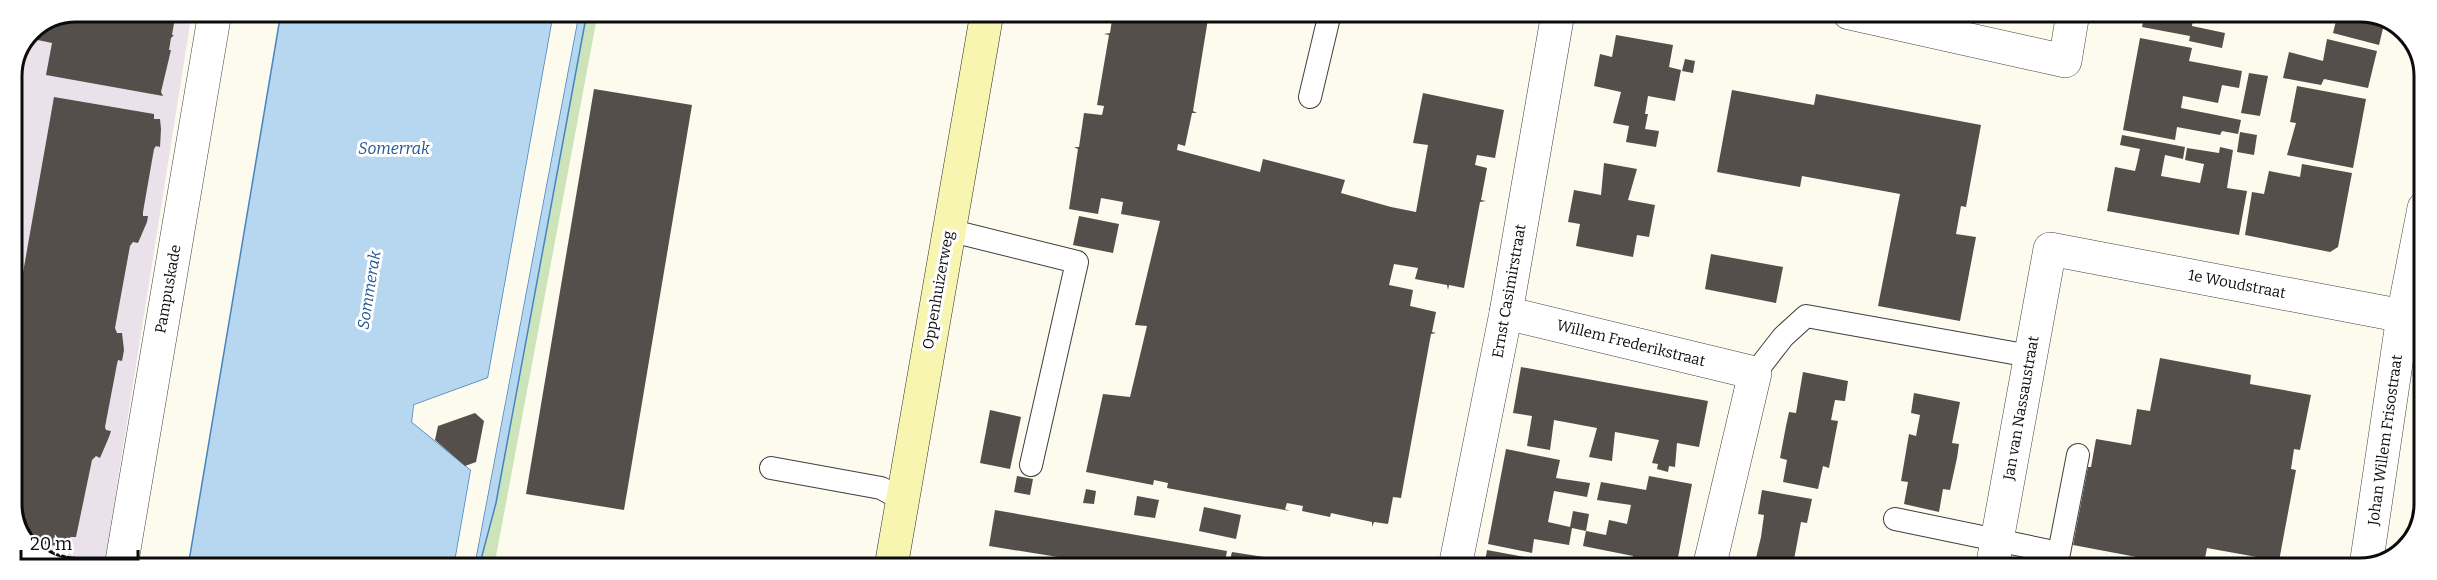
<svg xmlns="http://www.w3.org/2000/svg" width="2437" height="580" viewBox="0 0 2437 580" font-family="Bitter,serif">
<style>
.industrial{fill:#eae1ea}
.green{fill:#cde4bb}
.water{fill:#b7d6ef;stroke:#4684bf;stroke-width:1.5}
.pier{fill:#fdfbee}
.building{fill:#544f4a}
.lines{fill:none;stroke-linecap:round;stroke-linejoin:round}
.lane-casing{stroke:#3f3f3f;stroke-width:24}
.street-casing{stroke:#3f3f3f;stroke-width:34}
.secondary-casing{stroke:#2e2e2e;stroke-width:34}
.lane{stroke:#fff;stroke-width:22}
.street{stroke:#fff;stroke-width:33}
.secondary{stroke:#f7f5af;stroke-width:33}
.labels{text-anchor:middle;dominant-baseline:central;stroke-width:6;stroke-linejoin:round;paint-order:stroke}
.street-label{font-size:15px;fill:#0c0c0c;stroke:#fff}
.water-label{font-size:16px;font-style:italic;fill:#235791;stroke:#fff}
.rim{fill:none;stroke:#0c0c0c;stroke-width:3}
</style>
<rect width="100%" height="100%" fill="#fdfbee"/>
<!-- industrial -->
<path class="industrial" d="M76 12H192L104 567H63L28 546 13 512 12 130 16 95 12 94V76L31 31Z"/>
<!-- green -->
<path class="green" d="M587 12H598L494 567H479L496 503Z"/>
<!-- water -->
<g class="water">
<path d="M281 12H554L488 378 414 405 412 422 471 470 454 567H188Z"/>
<path d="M579 12H587L496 503 479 567H474Z"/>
</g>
<!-- pier -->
<g class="pier">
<path d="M554 12H557L491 379 417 407 415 421 474 470 457 567H454L471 470 412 422 414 405 488 378Z"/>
<path d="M576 12H579L474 567H471Z"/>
</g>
<!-- building -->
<g class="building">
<path d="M76 12H176L172 35H174L171 38 169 50H171L161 92 163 96 46 75 52 43 28 38 31 31Z"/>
<path d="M1113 13H1209L1193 111 1197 113H1192L1185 146 1178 144 1177 150 1260 172 1263 159 1345 180 1341 193 1391 207 1416 212 1428 145 1413 143 1423 93 1504 110 1495 158 1477 155 1475 165 1487 168 1481 200 1486 201 1480 202 1464 288 1449 285 1448 290 1447 285 1415 279 1418 268 1394 264 1389 285 1413 290 1410 306 1436 312 1432 332 1436 333 1431 334 1401 498 1393 497 1388 524 1374 522 1372 527V522L1331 513 1330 517 1302 511 1303 506 1287 503 1285 509 1290 511 1167 488 1168 483 1154 480 1153 485 1086 472 1103 394 1130 397 1147 326 1135 325 1160 221 1121 214 1123 202 1101 198 1098 214 1069 209 1078 149 1074 147H1079L1084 113 1102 115 1104 106 1097 105 1109 35 1104 34 1110 33Z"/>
<path d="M2145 13H2194L2192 26 2225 33 2222 48 2189 41 2190 36 2142 27Z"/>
<path d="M2338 13H2374L2385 20 2379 45 2333 33Z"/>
<path d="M1616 35 1673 45 1669 67 1681 70 1675 101 1648 96 1645 114H1648L1645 129 1659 131 1656 147 1626 142 1629 126 1613 123 1621 92 1594 86 1600 54 1612 57Z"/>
<path d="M2140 38 2192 48 2189 61 2242 71 2239 88 2222 85 2218 103 2183 96 2181 108 2241 120 2238 134 2222 131 2220 135 2177 127 2175 140 2123 130Z"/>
<path d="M2327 39 2377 51 2368 88 2324 79 2321 85 2283 78 2289 52 2323 61Z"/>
<path d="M1685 59 1695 61 1693 73 1682 71Z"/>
<path d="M2249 73 2268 76 2260 116 2241 113Z"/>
<path d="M2297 86 2366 99 2353 168 2287 155 2296 123 2290 122Z"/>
<path d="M594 89 692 105 624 510 526 494Z"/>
<path d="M1732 90 1814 105 1816 94 1981 125 1966 207 1961 206 1956 234 1976 237 1960 321 1878 306 1900 194 1802 176 1800 187 1717 172Z"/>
<path d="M54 97 154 114V119H160L161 129 160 147 156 146 154 149 143 212V216H148L147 222 138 243 133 242 130 246 115 328 117 333H122L124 350 122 361 118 360 117 364 105 427 106 430 111 431 109 437 100 458 96 456 92 460 76 537H70L68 548 32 542 27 544 13 512 12 335Z"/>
<path d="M2240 132 2257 135 2254 155 2237 152Z"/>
<path d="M2122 135 2185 147 2183 159 2165 155 2161 176 2200 183 2204 164 2185 160 2187 148 2219 153 2220 147 2233 150 2227 188 2247 191 2239 235 2107 211 2115 167 2135 171 2137 163 2140 149 2120 145Z"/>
<path d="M1604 163 1637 169 1628 200 1655 205 1649 237 1637 235 1633 257 1576 246 1580 224 1568 222 1574 190 1601 195Z"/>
<path d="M2302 164 2352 173 2338 247 2330 252 2245 235 2252 192 2264 194 2269 171 2300 177Z"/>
<path d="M1079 216 1119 224 1113 253 1073 245Z"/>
<path d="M1711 254 1783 267 1776 303 1705 289Z"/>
<path d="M2160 358 2251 375 2250 384 2311 395 2300 450 2294 449 2291 469 2296 470 2279 561 2207 548 2203 568H2195L2073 545 2088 467H2091L2096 439 2131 445 2137 409 2150 411Z"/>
<path d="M1521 367 1708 401 1699 447 1677 443 1675 467 1669 466 1668 472 1657 469 1658 464 1652 463 1659 440 1615 432 1612 461 1589 457 1597 428 1554 420 1550 450 1527 446 1532 416 1513 413Z"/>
<path d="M1803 372 1848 381 1845 401 1835 400 1831 420 1838 421 1829 468 1823 466 1818 489 1783 482 1787 460 1780 458 1786 426 1789 412 1796 413Z"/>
<path d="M1914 393 1960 402 1952 443 1959 444 1957 458 1950 490 1943 489 1939 512 1904 504 1908 482 1901 481 1909 434 1916 436 1920 415 1911 413Z"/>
<path d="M990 410 1021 417 1010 469 980 463Z"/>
<path d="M475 413 484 421 476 462 465 466 435 440 438 426Z"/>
<path d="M1506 449 1560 460 1556 478 1590 483 1587 497 1554 491 1548 522 1570 527 1573 511 1589 514 1586 531 1606 535 1609 520 1627 524 1631 505 1597 500 1601 482 1646 490 1649 476 1692 484 1676 568H1631L1633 556 1583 546 1586 531 1572 528 1569 545 1534 539 1532 553 1488 544Z"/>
<path d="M1017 476 1033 479 1030 495 1014 492Z"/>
<path d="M1086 489 1096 491 1094 504 1083 503Z"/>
<path d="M1762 490 1812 499 1807 523 1801 522 1793 565 1801 568H1748L1750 557 1756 558 1761 537 1764 515 1758 514Z"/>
<path d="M1137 496 1159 500 1155 518 1134 515Z"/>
<path d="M1204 507 1241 515 1236 539 1199 531Z"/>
<path d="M995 510 1227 551 1224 567H1120L989 546Z"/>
<path d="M1487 550 1535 559 1533 568 1484 567Z"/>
<path d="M1232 552 1320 566V567H1228Z"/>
<path d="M1852 558 1876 562 1875 568H1850Z"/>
</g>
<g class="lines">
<defs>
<g id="lane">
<path d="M1310 97 1330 13"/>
<path d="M948 230 1077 262 1031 465"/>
<path d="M1755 373 1783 337 1806 316 2030 356"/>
<path d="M771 468 881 488 903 500"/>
<path d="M1895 519 2059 553 2078 455"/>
</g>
<g id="street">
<path d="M1849 13 2065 61 2073 13"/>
<path d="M1506 313 1755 373 1709 568"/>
<path d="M2366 566 2403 316 2424 208"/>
<path d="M121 567 215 12"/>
<path d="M1455 567 1506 313 1558 13"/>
<path d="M1992 568 2050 249 2424 320"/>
</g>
<path id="secondary" d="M891 567 987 13"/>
</defs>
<!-- lane casing -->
<use href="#lane" class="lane-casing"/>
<!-- street casing -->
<use href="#street" class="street-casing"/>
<!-- secondary casing -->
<use href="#secondary" class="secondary-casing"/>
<!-- lane -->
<use href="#lane" class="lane"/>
<!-- street -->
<use href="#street" class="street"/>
<!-- secondary -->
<use href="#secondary" class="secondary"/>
</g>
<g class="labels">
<!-- street labels -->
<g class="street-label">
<text transform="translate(2237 284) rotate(11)">1e Woudstraat</text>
<text transform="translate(168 289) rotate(-80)">Pampuskade</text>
<text transform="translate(938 290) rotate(-80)">Oppenhuizerweg</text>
<text transform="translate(1509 291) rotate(-80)">Ernst Casimirstraat</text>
<text transform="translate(1631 343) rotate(14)">Willem Frederikstraat</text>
<text transform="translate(2021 408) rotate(-80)">Jan van Nassaustraat</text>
<text transform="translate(2385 440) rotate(-82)">Johan Willem Frisostraat</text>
</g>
<!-- water labels -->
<g class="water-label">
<text x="394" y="148">Somerrak</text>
<text transform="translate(369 290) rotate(-81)">Sommerak</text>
</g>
</g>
<!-- crop -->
<path d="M0 0H2437V580H0ZM76 22H2360A54 54 0 0 1 2414 76V504A54 54 0 0 1 2360 558H76A54 54 0 0 1 22 504V76A54 54 0 0 1 76 22Z" fill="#fff" fill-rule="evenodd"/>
<path class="rim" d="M76 22H2360A54 54 0 0 1 2414 76V504A54 54 0 0 1 2360 558H76A54 54 0 0 1 22 504V76A54 54 0 0 1 76 22Z"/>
<!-- scale -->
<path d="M21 550v9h117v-9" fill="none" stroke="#0c0c0c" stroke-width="3"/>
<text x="30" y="550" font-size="18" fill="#0c0c0c" stroke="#ffffff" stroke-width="4.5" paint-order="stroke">20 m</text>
</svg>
